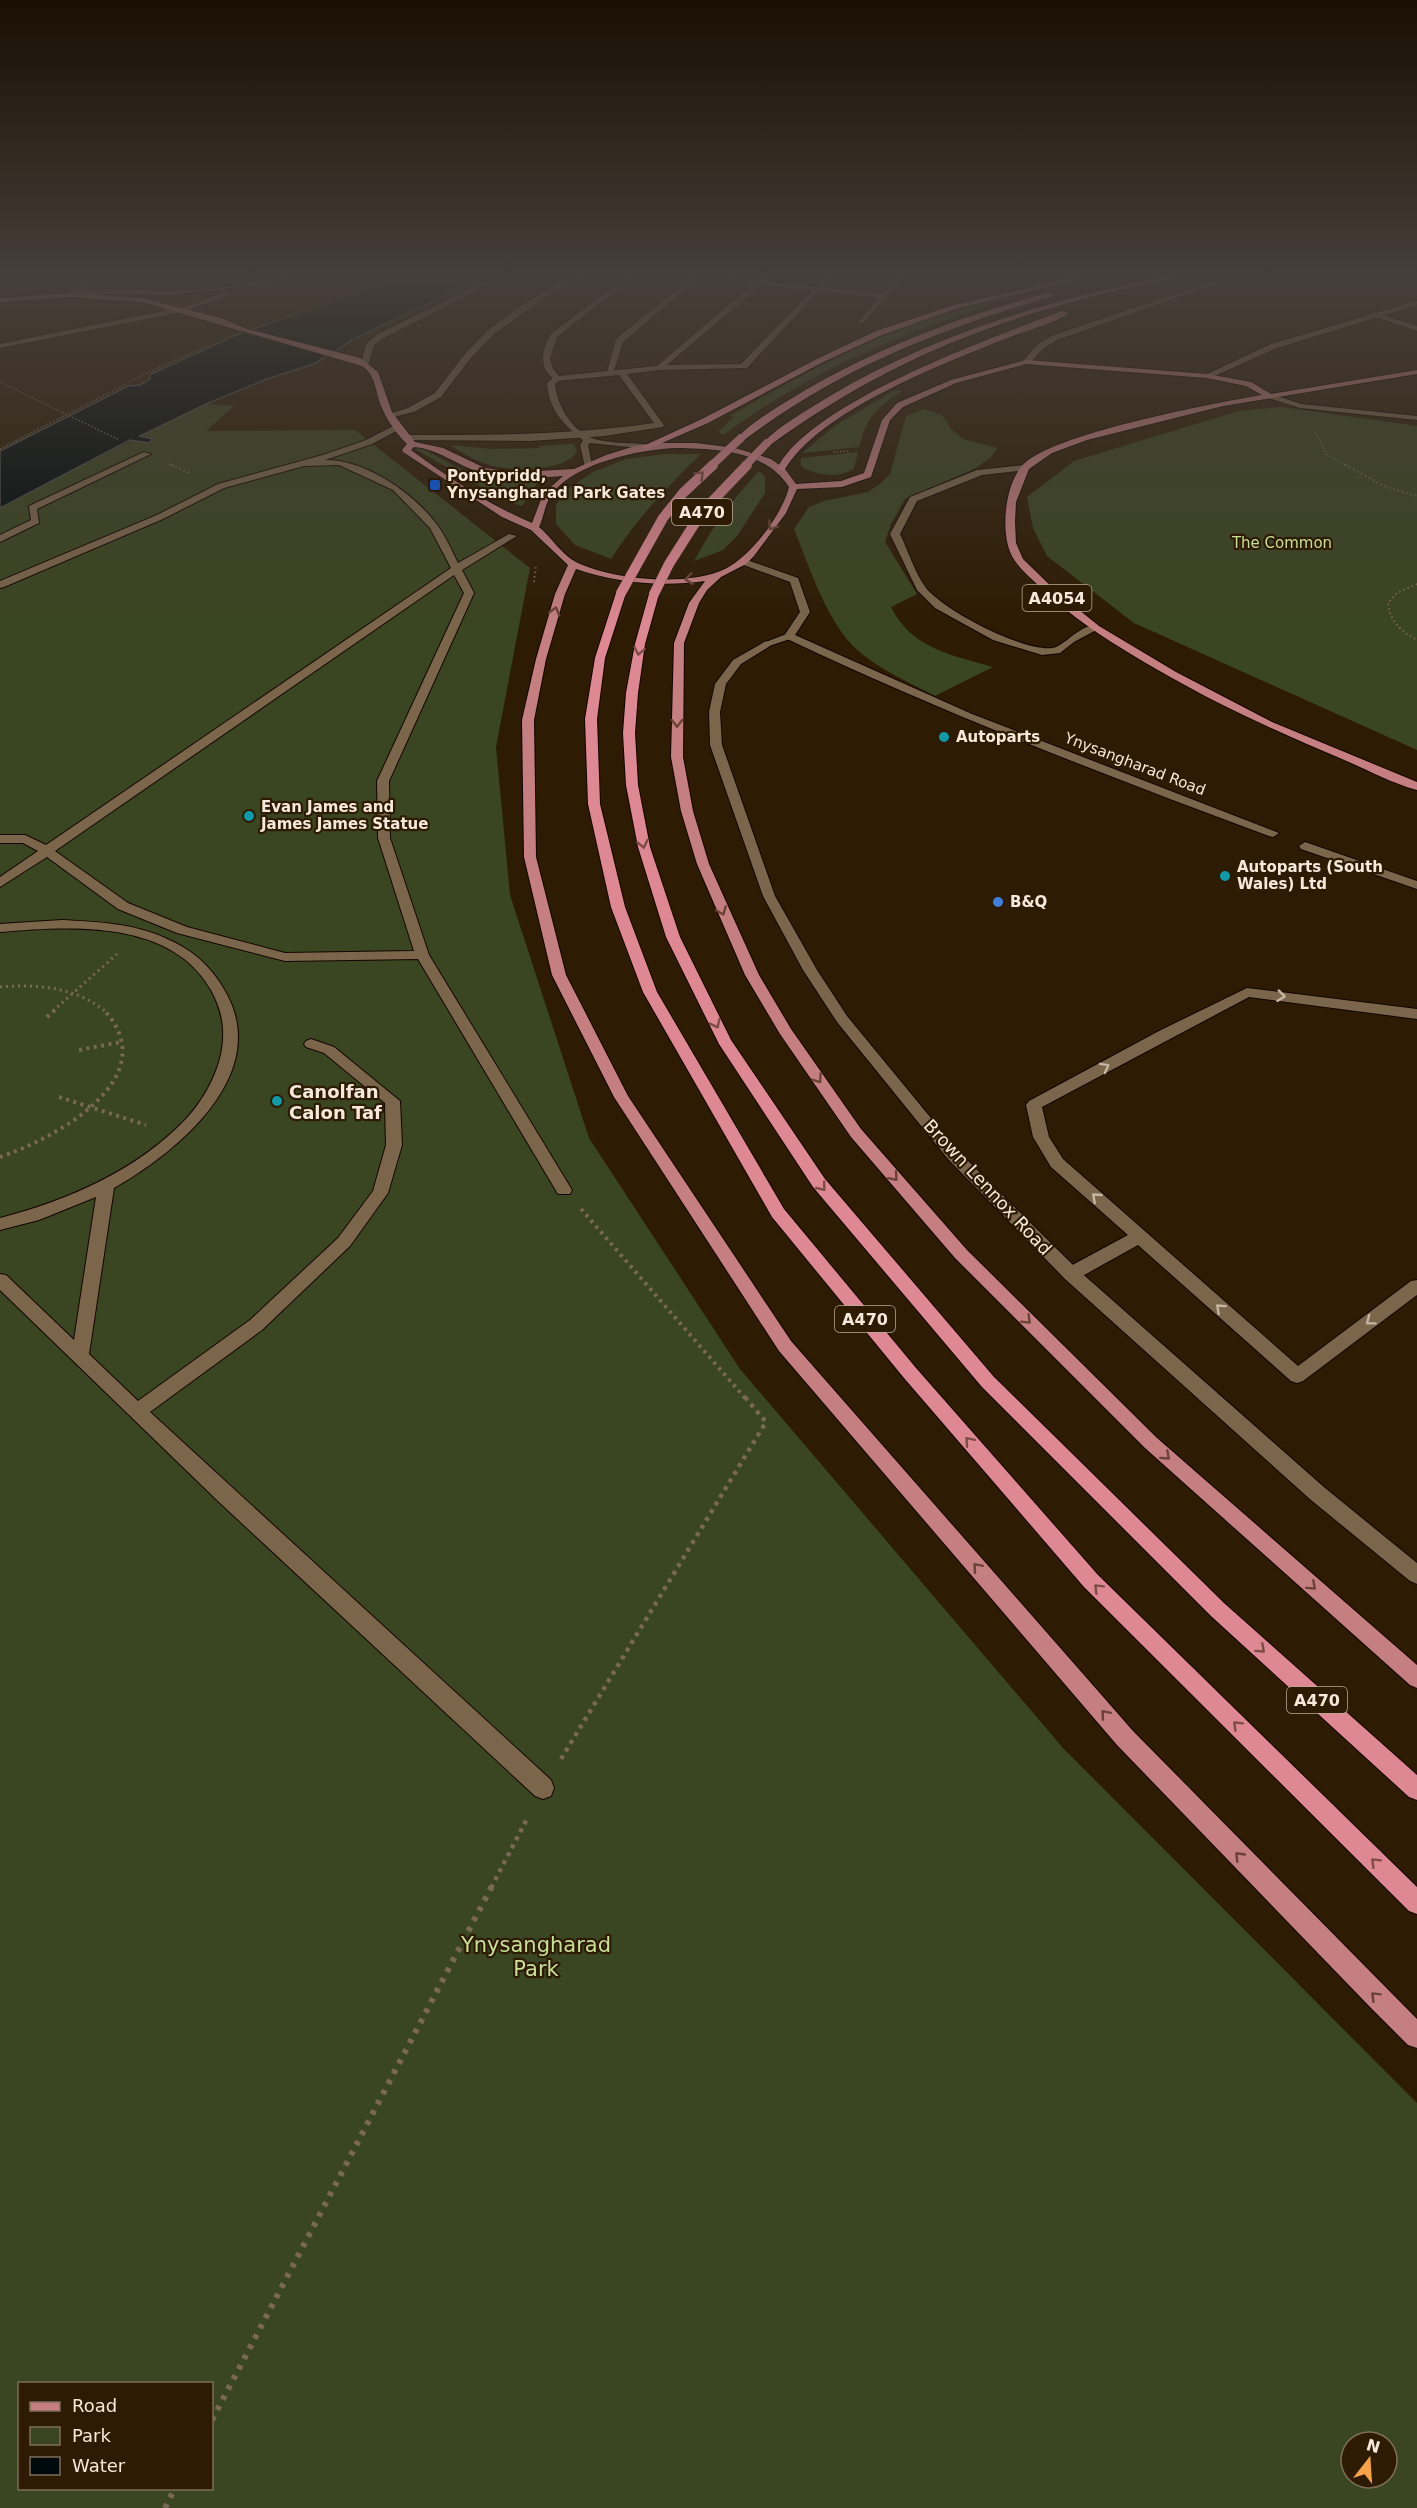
<svg xmlns="http://www.w3.org/2000/svg" width="1417" height="2508" viewBox="0 0 1417 2508" font-family="'DejaVu Sans',sans-serif">
<style>
.green{fill:#3a4521;fill-rule:evenodd}
.water{fill:#000a0d;stroke:#4a4d4b;stroke-width:1.5}
.lines{fill:none;stroke-linecap:round;stroke-linejoin:round}
.service-casing{stroke:#140500;stroke-width:2}
.minor-casing{stroke:#140500;stroke-width:2}
.tertiary-casing{stroke:#140500;stroke-width:2}
.secondary-casing{stroke:#140500;stroke-width:2}
.primary-casing{stroke:#140500;stroke-width:2}
.trunk-casing{stroke:#140500;stroke-width:2}
.path-far5{stroke:#796954;stroke-width:1.5;stroke-dasharray:1.5 2;stroke-linecap:butt}
.path-far4{stroke:#796954;stroke-width:2;stroke-dasharray:1.5 3;stroke-linecap:butt}
.path-far3{stroke:#796954;stroke-width:3;stroke-dasharray:2 4;stroke-linecap:butt}
.path-far2{stroke:#796954;stroke-width:4;stroke-dasharray:3 4.5;stroke-linecap:butt}
.path-far1{stroke:#796954;stroke-width:4.5;stroke-dasharray:4 5;stroke-linecap:butt}
.path{stroke:#796954;stroke-width:6;stroke-dasharray:4.5 7;stroke-linecap:butt}
.service{fill:#7b664c;fill-rule:evenodd}
.minor{fill:#7b664c;fill-rule:evenodd}
.tertiary{fill:#7b664c;fill-rule:evenodd}
.secondary{fill:#7b664c;fill-rule:evenodd}
.primary{fill:#c57f81;fill-rule:evenodd}
.trunk{fill:#de8893;fill-rule:evenodd}
.trunk-bridge-far1-casing{stroke:#140500;stroke-width:8;stroke-linecap:butt}
.trunk-bridge-casing{stroke:#140500;stroke-width:10;stroke-linecap:butt}
.trunk-bridge-far1{stroke:#de8893;stroke-width:8}
.trunk-bridge{stroke:#de8893;stroke-width:10}
.oneway{stroke:#7d4c44}
.oneway2{stroke:#6a4335}
.oneway3{stroke:#c5b5a2}
.transit-dot{fill:#1a4fb4;stroke:#2d1b03;stroke-width:2}
.culture-dot{fill:#0f9aa8;stroke:#2d1b03;stroke-width:2}
.shop-dot{fill:#3f7fe0;stroke:#2d1b03;stroke-width:2}
.labels{text-anchor:middle;dominant-baseline:central;stroke-width:4.5;stroke-linejoin:round;paint-order:stroke}
.far-poi-label{font-size:15px;font-weight:bold;fill:#f6e9db;stroke:#2d1b03;text-anchor:start}
.far-park-label{font-size:15px;fill:#c8df95;stroke:#2d1b03}
.far-street-label{font-size:15px;fill:#f6e9db;stroke:#2d1b03}
.shield{fill:#2d1b03;stroke:#baab9a;stroke-width:1.5}
.shield-label{font-size:16px;font-weight:bold;fill:#f6e9db}
.poi-label{font-size:18px;font-weight:bold;fill:#f6e9db;stroke:#2d1b03;text-anchor:start}
.street-label{font-size:18px;fill:#f6e9db;stroke:#2d1b03}
.near-park-label{font-size:21px;fill:#c8df95;stroke:#2d1b03}
</style>
<rect width="100%" height="100%" fill="#2d1b03"/>
<!-- green -->
<g class="green">
<path d="M1026 293C912 329 821 364 723 435L718 432 734 417 730 416C779 387 829 360 881 337 927 317 976 305 1026 293Z"/>
<path d="M895 390 903 391C876 407 867 417 859 447L802 453 836 425Z"/>
<path d="M206 404 234 406 206 431 355 430 530 568 496 747 510 895 589 1138 740 1369 1063 1748 1417 2103V2508H0V508L36 488ZM20 2384H212V2488H20ZM1351 2442H1387V2478H1351Z"/>
<path d="M1282 407 1417 426V750L1134 623 1047 556 1033 528 1027 497 1074 461 1239 411Z"/>
<path d="M924 409 942 415 951 429 963 439 997 448 992 456 976 468 905 499 891 524 885 542 917 594 891 607C912 649 952 655 993 667L935 696C907 681 875 668 852 645 825 616 809 566 794 529L809 507 824 501 868 492 880 484 890 474 906 416Z"/>
<path d="M574 444 577 451C567 472 512 471 493 466 477 462 464 454 450 445L491 449 539 448V446Z"/>
<path d="M420 447C445 461 468 475 496 480 510 482 525 479 538 482L522 506 506 501 415 449Z"/>
<path d="M858 452 854 468C841 479 815 476 801 466V458Z"/>
<path d="M666 454H701C666 488 637 518 611 559L575 545 556 524V505L569 488 593 472 626 459Z"/>
<path d="M759 471 765 477V493L737 536 723 550 694 561C712 527 733 499 759 471Z"/>
</g>
<!-- water -->
<path class="water" d="M402 276H487L354 339 314 364 267 379 206 404 140 436 153 439 149 443 130 440 0 508V451L128 386 140 385 150 379 149 375 236 335Z"/>
<g class="lines">
<defs>
<g id="service">
<path d="M582 276H593L563 285 494 334 470 359 441 397 414 412 389 418V414L408 408 435 393 464 355 488 330 515 310 559 282Z"/>
<path d="M694 276H701L623 342 613 374 606 376 616 339Z"/>
<path d="M826 276H833L747 368H741V364Z"/>
<path d="M1373 312 1417 326V331L1373 316Z"/>
<path d="M397 424 400 425V429L372 444 325 460C365 459 415 494 438 526 446 537 452 551 458 563L509 534 517 536 462 570 474 593 389 781 390 838 429 955 572 1190 570 1194H558L418 959 285 961 177 933 118 909 47 857 0 887V877L38 851 23 843H0V835H25L46 845 451 568 430 528 393 490 339 465 304 466 224 488 163 519 4 587 0 588V581L157 515 218 484 326 454 366 440ZM454 575 464 593 377 781 378 838 414 951 285 953 187 927 128 903 55 851Z"/>
<path d="M144 452 151 454 37 509 39 523 0 542V535L31 520 29 506Z"/>
<path d="M789 633 794 636 793 638 766 647 761 644Z"/>
<path d="M62 920C96 922 133 923 165 938 192 949 211 966 225 991 273 1074 177 1152 114 1188L89 1354 138 1401 250 1320 338 1238 373 1191 386 1145 385 1103 324 1053 306 1047 304 1044 306 1041 311 1039 334 1047 400 1101 402 1145 388 1193 350 1246 262 1330 150 1412 551 1780 554 1788 551 1796 543 1799 535 1796 219 1502 0 1290V1274L6 1275 74 1340 96 1197 39 1220 0 1230V1218C69 1200 136 1171 186 1119 208 1095 225 1061 223 1029 222 1014 218 1003 211 990 171 919 70 926 0 932V924Z"/>
<path d="M1247 988 1417 1009V1019L1249 997 1042 1107 1049 1137 1063 1159 1298 1366 1411 1281 1417 1280V1295L1303 1381 1297 1383 1291 1381 1138 1245 1077 1279 1071 1280 1065 1279 1063 1274 1065 1269 1128 1235 1051 1167 1033 1137 1026 1105 1029 1101 1159 1031Z"/>
</g>
<g id="minor">
<path d="M110 276H120L90 285 73 297 66 295 86 283Z"/>
<path d="M497 276H505L384 338 374 345 368 366 361 364 366 344 378 334Z"/>
<path d="M627 276H634L557 337 550 358 553 369 559 376 657 366 753 284 697 276 758 280 763 276H770L765 281 883 294 898 276H905L862 324 858 322 879 298 761 285 667 365 744 364H747V368L659 370 627 374 664 425 663 427 604 436 530 441 403 440V436L406 435C490 435 572 435 654 423L619 375 557 381C538 371 541 350 551 334Z"/>
<path d="M1214 281 1216 284 1057 340 1043 349 1029 364 1022 362 1037 345 1051 336Z"/>
<path d="M1417 301V305L1277 348 1210 378 1203 376 1271 344Z"/>
<path d="M179 308 182 312 0 348V344Z"/>
<path d="M1268 393 1301 404 1417 416V420L1300 408 1265 397V393Z"/>
<path d="M1025 465 1029 468 1028 470 982 475 917 501 900 534C908 551 915 573 926 588 945 611 1023 652 1053 648 1065 646 1087 617 1100 628L1074 642 1060 653 1042 655 993 640 935 608 917 590 890 534 910 497 977 470Z"/>
<path d="M741 560H747L798 578 810 612 795 635 972 714 1279 833 1273 837 1269 836C1105 775 943 713 785 638L784 636 800 612 790 582 741 564Z"/>
<path d="M766 641 771 644 770 646 741 664 726 684 720 712 722 745 775 896 817 970 847 1016 958 1151 1077 1269 1325 1488 1417 1563V1584L1410 1581 1311 1500 1065 1279 948 1159 837 1022 803 970 763 896 710 745 709 712 715 684 733 660Z"/>
<path d="M1305 842 1417 881V889L1301 849 1299 846Z"/>
</g>
<path id="tertiary" d="M554 377 561 379 555 384C557 405 570 427 589 437 601 443 631 443 645 444L648 445V449L590 443 588 445 592 465 585 467 580 445 583 440C563 424 549 410 547 383Z"/>
<g id="secondary">
<path d="M288 276H298L258 288 255 286 170 295 102 294 70 297 66 295C85 285 144 291 168 291 203 290 254 285 288 276Z"/>
<path d="M224 293 231 295 182 312 175 310Z"/>
</g>
<path id="primary" d="M70 293 142 298 221 318 247 329 360 358 378 372 392 412 415 442 443 448 485 468 516 472 574 469 606 455 635 446 660 443H696L735 448 771 459 785 469 796 484 841 481 864 473 882 420 897 403 951 380 1026 360 1207 374 1251 382 1271 394 1417 370V374L1223 406 1087 440 1052 453 1029 469 1016 502 1015 522 1016 543 1023 559 1058 593 1099 626 1176 672 1272 722 1417 782V790C1391 783 1366 769 1342 759 1272 730 1204 698 1139 659 1104 638 1070 616 1040 587 1032 579 1022 571 1015 561 999 539 1004 488 1021 467 1047 434 1216 403 1262 395L1246 386 1207 378 1026 364 956 383 903 407 890 420 871 477 842 487 797 489 786 513 754 556 746 564 721 577 707 590 699 603 684 643 683 757 693 811 709 864 759 975 791 1029 861 1129 967 1250 1157 1438 1417 1665V1688L1410 1685 1145 1448 955 1258 851 1137 780 1034 745 975 697 864 681 811 671 757 674 643 689 603 705 581C661 587 618 583 576 569L565 594 546 659 534 720 536 857 566 975 628 1096 791 1341 1133 1731 1417 2019V2048L1408 2045 1371 2008 1117 1745 779 1351 614 1097 552 975 524 857 522 720 536 659 555 594 568 565 531 530 502 517 403 452 402 450 407 444C397 434 388 422 382 408 375 393 377 376 362 366L142 302 70 297 0 302V298ZM414 447C438 449 457 465 479 472 506 480 535 478 563 476L543 494 532 523C489 505 448 477 411 450ZM677 448C717 449 765 450 789 487 782 515 751 556 725 569 688 587 612 580 576 562 561 554 552 538 539 527 544 517 545 502 553 493 575 463 641 449 677 448Z"/>
<g id="trunk">
<path d="M1081 276H1093L959 308 882 335 823 362 708 423 648 449 641 447 702 419 817 359 876 331 954 305Z"/>
<path d="M1164 276H1176C1162 284 1140 285 1123 289 1097 295 1070 302 1044 310 941 341 857 382 770 445L763 443C781 424 808 410 830 396 933 335 1047 301 1164 276Z"/>
<path d="M1051 292 1054 296C940 329 840 368 744 440L737 438C751 423 771 411 789 400 869 350 960 316 1051 292Z"/>
<path d="M1062 311 1069 313C1053 324 1028 330 1010 337 945 363 819 410 784 471L777 469C808 403 994 337 1062 311Z"/>
<path d="M621 590 626 593 605 658 597 719 600 804 625 907 657 992 784 1209 916 1368 1098 1575 1417 1887V1914L1409 1911 1084 1587 904 1378 772 1217 643 992 611 907 588 804 585 719 595 658 616 593Z"/>
<path d="M654 591 659 594 645 644 638 693 635 733 638 785 650 847 680 937 731 1040 825 1179 994 1377 1225 1604 1417 1775V1800L1409 1797 1211 1616 982 1387 813 1187 719 1044 666 937 638 847 626 785 623 733 626 693 635 644 649 594Z"/>
</g>
</defs>
<!-- service casing -->
<use href="#service" class="service-casing"/>
<!-- minor casing -->
<use href="#minor" class="minor-casing"/>
<!-- tertiary casing -->
<use href="#tertiary" class="tertiary-casing"/>
<!-- secondary casing -->
<use href="#secondary" class="secondary-casing"/>
<!-- primary casing -->
<use href="#primary" class="primary-casing"/>
<!-- trunk casing -->
<use href="#trunk" class="trunk-casing"/>
<!-- path-far5 -->
<g class="path-far5">
<path d="M0 382 119 440"/>
<path d="M1315 432 1327 455 1348 466"/>
<path d="M0 449 145 374 209 345"/>
<path d="M833 452 849 451"/>
<path d="M169 464 174 466"/>
</g>
<!-- path-far4 -->
<g class="path-far4">
<path d="M171 465 190 473"/>
<path d="M1345 465 1386 487 1417 496"/>
<path d="M534 582 536 566"/>
<path d="M1417 584 1397 593 1388 603C1390 622 1401 631 1417 640"/>
</g>
<!-- path-far3 -->
<g class="path-far3">
<path d="M0 987C38 984 75 987 105 1011"/>
<path d="M53 1011 117 954"/>
</g>
<!-- path-far2 -->
<g class="path-far2">
<path d="M47 1017 55 1010"/>
<path d="M79 1050 121 1042"/>
<path d="M59 1097 146 1125"/>
<path d="M0 1157C54 1139 167 1078 104 1010"/>
<path d="M581 1209 745 1398"/>
</g>
<!-- path-far1 -->
<g class="path-far1">
<path d="M561 1759 766 1422 744 1396"/>
<path d="M491 1888 528 1817"/>
</g>
<!-- path -->
<g class="path">
<path d="M212 2420 492 1886"/>
<path d="M165 2508 175 2488"/>
</g>
<!-- service -->
<use href="#service" class="service"/>
<!-- minor -->
<use href="#minor" class="minor"/>
<!-- tertiary -->
<use href="#tertiary" class="tertiary"/>
<!-- secondary -->
<use href="#secondary" class="secondary"/>
<!-- primary -->
<use href="#primary" class="primary"/>
<!-- trunk -->
<use href="#trunk" class="trunk"/>
<defs>
<g id="trunk-bridge-far1">
<path d="M711 466 741 438"/>
<path d="M745 466 767 443"/>
</g>
<g id="trunk-bridge">
<path d="M621 593 663 518 683 493 713 465"/>
<path d="M654 594 669 564 702 512 747 465"/>
</g>
</defs>
<!-- trunk-bridge-far1 casing -->
<use href="#trunk-bridge-far1" class="trunk-bridge-far1-casing"/>
<!-- trunk-bridge casing -->
<use href="#trunk-bridge" class="trunk-bridge-casing"/>
<!-- trunk-bridge-far1 -->
<use href="#trunk-bridge-far1" class="trunk-bridge-far1"/>
<!-- trunk-bridge -->
<use href="#trunk-bridge" class="trunk-bridge"/>
</g>
<!-- one-way arrows -->
<defs><path id="oneway-chevron" d="M-2-3.5L2.5 0L-2 3.5" fill="none" stroke-width="1.6" stroke-linecap="round" stroke-linejoin="round" transform="scale(1.5)"/></defs>
<g class="oneway">
<use href="#oneway-chevron" transform="translate(700 475) rotate(-45)"/>
<use href="#oneway-chevron" transform="translate(639 651) rotate(101)"/>
<use href="#oneway-chevron" transform="translate(643 844) rotate(77)"/>
<use href="#oneway-chevron" transform="translate(716 1024) rotate(64)"/>
<use href="#oneway-chevron" transform="translate(822 1187) rotate(51)"/>
<use href="#oneway-chevron" transform="translate(969 1441) rotate(-131)"/>
<use href="#oneway-chevron" transform="translate(1098 1588) rotate(-135)"/>
<use href="#oneway-chevron" transform="translate(1261 1649) rotate(42)"/>
<use href="#oneway-chevron" transform="translate(1237 1725) rotate(-135)"/>
<use href="#oneway-chevron" transform="translate(1375 1862) rotate(-135)"/>
</g>
<g class="oneway2">
<use href="#oneway-chevron" transform="translate(772 526) rotate(125)"/>
<use href="#oneway-chevron" transform="translate(689 579) rotate(173)"/>
<use href="#oneway-chevron" transform="translate(555 611) rotate(-74)"/>
<use href="#oneway-chevron" transform="translate(677 723) rotate(90)"/>
<use href="#oneway-chevron" transform="translate(722 911) rotate(68)"/>
<use href="#oneway-chevron" transform="translate(818 1079) rotate(55)"/>
<use href="#oneway-chevron" transform="translate(894 1177) rotate(49)"/>
<use href="#oneway-chevron" transform="translate(1027 1320) rotate(45)"/>
<use href="#oneway-chevron" transform="translate(1166 1456) rotate(42)"/>
<use href="#oneway-chevron" transform="translate(977 1567) rotate(-131)"/>
<use href="#oneway-chevron" transform="translate(1312 1586) rotate(42)"/>
<use href="#oneway-chevron" transform="translate(1105 1714) rotate(-131)"/>
<use href="#oneway-chevron" transform="translate(1239 1856) rotate(-134)"/>
<use href="#oneway-chevron" transform="translate(1375 1996) rotate(-135)"/>
</g>
<g class="oneway3">
<use href="#oneway-chevron" transform="translate(1281 996) rotate(7)"/>
<use href="#oneway-chevron" transform="translate(1105 1067) rotate(-29)"/>
<use href="#oneway-chevron" transform="translate(1096 1197) rotate(-139)"/>
<use href="#oneway-chevron" transform="translate(1220 1308) rotate(-138)"/>
<use href="#oneway-chevron" transform="translate(1370 1321) rotate(143)"/>
</g>
<!-- sky -->
<linearGradient id="sky" x2="0" y2="1"><stop stop-color="#190f02"/><stop offset="0.44" stop-color="#463f39"/><stop offset="1" stop-color="#463f39" stop-opacity="0"/></linearGradient>
<rect width="1417" height="627" fill="url(#sky)"/>
<!-- markers -->
<rect class="transit-dot" x="429" y="479" width="12" height="12" rx="3"/>
<g class="culture-dot">
<circle cx="944" cy="737" r="6"/>
<circle cx="249" cy="816" r="6"/>
<circle cx="1225" cy="876" r="6"/>
<circle cx="277" cy="1101" r="6"/>
</g>
<circle class="shop-dot" cx="998" cy="902" r="6"/>
<g class="labels">
<!-- far-poi labels -->
<g class="far-poi-label">
<text x="447" y="476">Pontypridd,<tspan x="447" dy="17">Ynysangharad Park Gates</tspan></text>
<text x="956" y="737">Autoparts</text>
<text x="261" y="807">Evan James and<tspan x="261" dy="17">James James Statue</tspan></text>
<text x="1237" y="867">Autoparts (South<tspan x="1237" dy="17">Wales) Ltd</tspan></text>
<text x="1010" y="902">B&amp;Q</text>
</g>
<!-- far-park labels -->
<g class="far-park-label">
<text x="1282" y="543">The Common</text>
</g>
<!-- far-street labels -->
<g class="far-street-label">
<text transform="translate(1135 764) rotate(21)">Ynysangharad Road</text>
</g>
<!-- shield labels -->
<g class="shield">
<rect x="672" y="499" width="60" height="26" rx="4.5"/>
<rect x="1022.5" y="585" width="69" height="26" rx="4.5"/>
<rect x="835" y="1306" width="60" height="26" rx="4.5"/>
<rect x="1287" y="1687" width="60" height="26" rx="4.5"/>
</g>
<g class="shield-label">
<text x="702" y="512">A470</text>
<text x="1057" y="598">A4054</text>
<text x="865" y="1319">A470</text>
<text x="1317" y="1700">A470</text>
</g>
<!-- poi labels -->
<g class="poi-label">
<text x="289" y="1091">Canolfan<tspan x="289" dy="21">Calon Taf</tspan></text>
</g>
<!-- street labels -->
<g class="street-label">
<text transform="translate(988 1187) rotate(47)">Brown Lennox Road</text>
</g>
<!-- near-park labels -->
<g class="near-park-label">
<text x="536" y="1945">Ynysangharad<tspan x="536" dy="24">Park</tspan></text>
</g>
</g>
<!-- legend -->
<rect x="18" y="2382" width="195" height="108" fill="#2d1b03" stroke="#7d6d59" stroke-width="1.5"/>
<rect x="30" y="2402" width="30" height="9" fill="#c57f81" stroke="#7d6d59" stroke-width="1.5"/>
<text x="72" y="2412" font-size="18" fill="#f6e9db">Road</text>
<rect x="30" y="2427" width="30" height="18" fill="#3a4521" stroke="#7d6d59" stroke-width="1.5"/>
<text x="72" y="2442" font-size="18" fill="#f6e9db">Park</text>
<rect x="30" y="2457" width="30" height="18" fill="#000a0d" stroke="#7d6d59" stroke-width="1.5"/>
<text x="72" y="2472" font-size="18" fill="#f6e9db">Water</text>
<!-- north arrow -->
<g transform="translate(1369 2460) rotate(17)"><circle r="28" fill="#2d1b03" stroke="#7d6d59" stroke-width="1.5"/>
<path d="M0-4.5L10 22L0 15L-10 22Z" fill="#f5a346"/>
<text y="-9" font-size="16" font-weight="bold" text-anchor="middle" fill="#f6e9db">N</text>
</g>
</svg>
